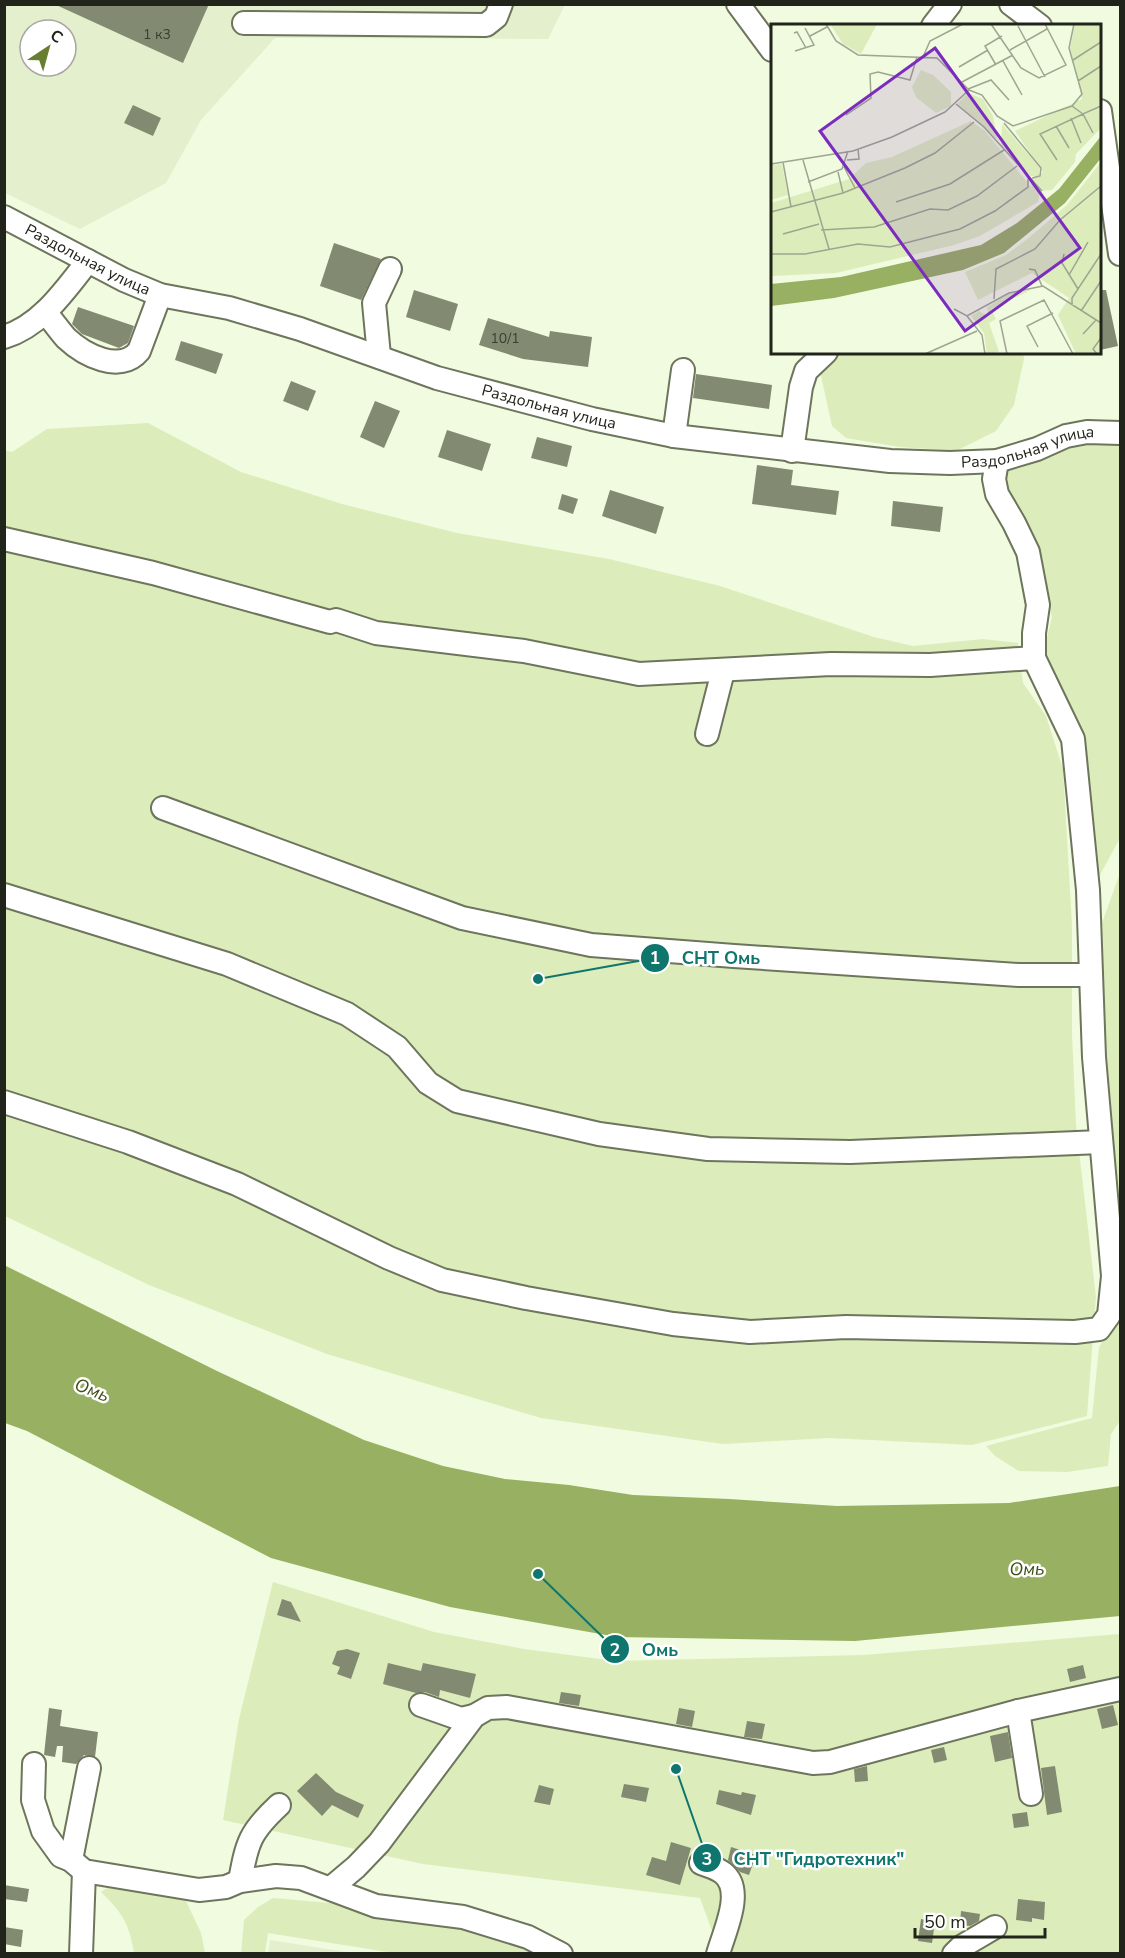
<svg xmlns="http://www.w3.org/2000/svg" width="1125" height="1958" viewBox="0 0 1125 1958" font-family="'Nunito Sans',sans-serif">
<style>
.built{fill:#e4f0cd;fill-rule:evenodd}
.green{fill:#dcedbb}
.water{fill:#97b061}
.building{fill:#828a71}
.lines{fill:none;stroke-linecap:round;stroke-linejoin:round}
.minor-casing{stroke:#6d755d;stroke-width:26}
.minor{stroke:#fff;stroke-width:22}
.labels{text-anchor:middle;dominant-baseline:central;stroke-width:5;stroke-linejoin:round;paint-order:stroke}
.number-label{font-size:14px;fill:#393e30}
.street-label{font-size:16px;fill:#21241a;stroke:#fff}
.water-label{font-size:18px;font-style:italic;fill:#3f4f16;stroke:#fff}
.inset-road{fill:none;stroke:#9ea590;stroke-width:1.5}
.view{fill:#7b2cbf;fill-opacity:0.15;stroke:#7b2cbf;stroke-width:3}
.inset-edge{fill:none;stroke:#21241a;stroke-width:3}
.leader{fill:none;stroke:#0f766e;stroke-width:2}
.callout-dot{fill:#0f766e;stroke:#fff;stroke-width:2}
.mark-label{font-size:18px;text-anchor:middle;font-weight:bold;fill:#fff}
.callout-label{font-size:18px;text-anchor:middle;font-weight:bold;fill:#0f766e;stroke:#fff;stroke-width:5;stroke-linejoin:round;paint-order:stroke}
</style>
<rect width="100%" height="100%" fill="#f1fbdf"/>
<!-- built -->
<g class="built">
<path d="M5 5H565L548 39 275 38 201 120 166 183 80 229 5 193ZM30 30H66V66H30Z"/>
<path d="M270 1940 353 1953H268Z"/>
</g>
<!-- green -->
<g class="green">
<path d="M1023 352 1024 359 1014 405 996 431 956 451 900 447 846 438 832 426 816 353Z"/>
<path d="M148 423 241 472 342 504 457 533 609 559 720 586 874 637 913 646 983 639 1018 643 1023 683 1046 716 1063 769 1072 925V1033L1076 1125 1096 1297 1087 1416 972 1445 830 1438 723 1444 541 1418 327 1354 149 1285 5 1216 4 450 12 452 47 429Z"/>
<path d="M1075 439 1120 442V838L1100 875 1092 905 1087 835 1044 662 1046 642 1052 617 1035 561 1006 499 1005 465Z"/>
<path d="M1120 873V1213L1108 1111 1096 974 1098 934Z"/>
<path d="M1120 1298V1421L1111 1434 1108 1466 1067 1472 1019 1471 995 1456 986 1446 1092 1418 1099 1347 1112 1327Z"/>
<path d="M273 1582 434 1632 524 1649 615 1661 863 1655 1120 1634V1953H720L700 1898 423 1864 223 1820 239 1719Z"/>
<path d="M109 1887H118L185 1899 201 1933 205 1953H134C130 1925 122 1912 101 1892Z"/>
<path d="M273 1898 341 1904 393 1920 483 1931 551 1953H394L268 1933 265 1953 241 1954 244 1920 258 1907Z"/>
</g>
<!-- water -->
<path class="water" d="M4 1265 217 1371 364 1440 443 1466 505 1479 569 1485 633 1495 729 1499 837 1506 1009 1503 1120 1486V1616L855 1641 617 1637 450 1607 271 1558 27 1431 5 1423Z"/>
<!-- building -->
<g class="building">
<path d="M54 4H209L183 63Z"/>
<path d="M133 105 161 118 153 136 124 123Z"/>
<path d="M334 243 381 259 361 300 320 286Z"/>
<path d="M414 290 458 304 450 331 406 317Z"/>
<path d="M1100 290H1106L1118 346 1100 350Z"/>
<path d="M78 307 134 326 128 343 119 348 82 334 72 324Z"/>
<path d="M488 318 549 337 550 331 592 337 588 367 523 359 479 345Z"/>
<path d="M181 341 223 354 216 374 175 360Z"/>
<path d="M696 374 772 385 769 409 693 398Z"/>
<path d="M291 381 316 391 308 411 283 401Z"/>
<path d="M375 401 400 411 384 448 360 437Z"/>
<path d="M447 430 491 444 482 471 438 457Z"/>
<path d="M537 437 572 446 567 467 531 458Z"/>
<path d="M757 465 793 470 791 485 839 491 836 515 752 504Z"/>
<path d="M610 490 664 507 656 534 602 516Z"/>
<path d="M562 494 578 499 573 514 558 509Z"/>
<path d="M893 501 943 507 940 532 891 526Z"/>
<path d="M282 1599 291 1602 301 1622 277 1615Z"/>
<path d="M347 1649 360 1653 351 1679 337 1674 340 1667 332 1664 337 1651Z"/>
<path d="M388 1663 421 1671 423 1663 476 1674 470 1698 440 1690 439 1697 425 1692 416 1693 383 1684Z"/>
<path d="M1083 1665 1086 1678 1070 1682 1067 1669Z"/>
<path d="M561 1692 581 1695 579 1706 559 1703Z"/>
<path d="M1113 1705 1118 1725 1102 1729 1097 1709Z"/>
<path d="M49 1708 62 1710 60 1726 98 1732 95 1757 84 1755 76 1764 62 1762 63 1746H57L55 1757 44 1755Z"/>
<path d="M679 1708 695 1711 692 1727 676 1724Z"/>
<path d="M747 1721 765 1724 762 1739 744 1737Z"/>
<path d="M1008 1732 1012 1758 995 1762 990 1736Z"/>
<path d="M944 1747 947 1760 934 1763 931 1750Z"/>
<path d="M867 1766 868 1781 855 1782 854 1769Z"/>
<path d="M1055 1766 1062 1812 1047 1815 1041 1768Z"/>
<path d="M316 1773 336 1792 364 1805 358 1818 332 1805 322 1816 297 1791Z"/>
<path d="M624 1784 649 1788 646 1802 621 1797Z"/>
<path d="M539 1785 554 1789 550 1805 534 1802Z"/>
<path d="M719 1790 741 1795 742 1792 756 1795 751 1815 716 1804Z"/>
<path d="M1027 1812 1029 1826 1014 1828 1012 1814Z"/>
<path d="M671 1842 691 1848 680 1885 646 1875 652 1857 666 1861Z"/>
<path d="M731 1847 756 1855 749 1875 740 1872 728 1860Z"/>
<path d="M4 1885 29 1889 27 1902 4 1899Z"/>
<path d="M1018 1899 1045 1902 1044 1920 1032 1918V1922L1016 1920Z"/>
<path d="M961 1911 980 1914 979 1921 970 1926 960 1925Z"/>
<path d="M921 1919 935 1922 932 1943 918 1941Z"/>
<path d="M4 1927 23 1930 21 1947 4 1944Z"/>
</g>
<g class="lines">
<defs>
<g id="minor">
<path d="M738 4 772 50"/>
<path d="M1011 4 1040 26"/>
<path d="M244 23 486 25 496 17 501 4"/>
<path d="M933 26 950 4"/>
<path d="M1100 111 1120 254"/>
<path id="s1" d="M4 217 124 280 160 295 229 308 300 329 437 378 592 419 674 436 890 461 950 463 997 461 1037 449 1066 436 1087 432 1120 433"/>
<path d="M45 312C52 320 59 330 66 338 84 355 120 374 139 351L160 295"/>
<path d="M4 337C41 326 65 290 88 261"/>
<path d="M379 356 374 303 390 269"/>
<path d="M674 436 683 370"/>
<path d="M792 451 801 387 806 371 826 352"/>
<path d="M997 461 994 479 997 494 1014 523 1028 552 1038 605 1034 633V658L1073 739 1088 890 1094 1057 1113 1276 1120 1280"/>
<path d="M4 539 153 573 330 622 336 620 376 633 524 651 639 674 831 664 930 665 1034 658"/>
<path d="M707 734 723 671"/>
<path d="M163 808 462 918 591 945 734 956 1019 975H1091"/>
<path d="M4 895 227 964 347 1014 397 1047 428 1083 457 1101 599 1134 708 1149 850 1152 1101 1142"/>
<path d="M4 1102 128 1142 237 1184 389 1258 442 1280 526 1298 673 1324 750 1332 846 1327 1075 1332 1099 1329 1109 1315 1113 1276"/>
<path d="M421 1705 461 1719 474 1716"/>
<path d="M1018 1711 1031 1794"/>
<path d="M34 1764 33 1800 43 1831 61 1856 71 1860 84 1871 199 1890 226 1887 240 1881 276 1876 301 1878 376 1906 463 1917 528 1937 561 1954"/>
<path d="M71 1860 89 1768"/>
<path d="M701 1863C708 1866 717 1868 723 1873 745 1890 724 1932 718 1954"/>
<path d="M240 1881C247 1842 250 1832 279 1805"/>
<path d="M331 1888 356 1867 379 1843 474 1716 488 1708 507 1707 813 1763 830 1762 1018 1711 1120 1689"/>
<path d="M81 1954 84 1871"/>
<path d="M954 1954 961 1947 995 1927"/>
</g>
</defs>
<!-- minor casing -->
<use href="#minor" class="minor-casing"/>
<!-- minor -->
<use href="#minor" class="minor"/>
</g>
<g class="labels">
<!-- number labels -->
<g class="number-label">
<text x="157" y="34">1 к3</text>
<text x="505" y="338">10/1</text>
</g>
<!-- street labels -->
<g class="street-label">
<text stroke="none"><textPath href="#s1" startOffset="94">Раздольная улица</textPath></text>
<text stroke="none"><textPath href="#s1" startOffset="580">Раздольная улица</textPath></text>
<text stroke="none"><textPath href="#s1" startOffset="1066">Раздольная улица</textPath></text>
</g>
<!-- water labels -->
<g class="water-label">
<text transform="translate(92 1390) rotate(22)">Омь</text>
<text transform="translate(1027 1569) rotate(-1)">Омь</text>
</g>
</g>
<!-- overview -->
<g transform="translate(771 24)">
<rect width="330" height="330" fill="#f1fbdf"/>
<path d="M59 0H106L90 30 72 20ZM304 0H330V104L305 130 304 138 281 166 269 167 267 178 209 212 183 221 65 249 0 252V179L78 155 95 139 121 133 200 97 214 107 261 164 259 156 272 148 244 107 311 75 299 25ZM150 46 162 51 180 68V82L165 89 145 73 141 63ZM197 69 212 75 222 92 226 115 186 80ZM231 100 269 144 268 152H259L230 121ZM330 138V330H305L287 291 298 274 261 249 207 276 194 248 235 231 260 212 296 181ZM11 140 17 171 0 176V141ZM260 266 220 285 225 295 218 299 228 328 216 330 213 309 200 292 208 287 218 293 216 283 241 268Z" fill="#dcedbb"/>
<path d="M330 112V134L294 179 233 229 192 246 63 274 0 282V260L70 253 210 221 246 199 288 165Z" fill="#97b061"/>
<path class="inset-road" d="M55 0 65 17 87 31 166 34 198 66M220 0 250 44 268 54 295 41 274 0M247 2 274 53M23 9 26 8 35 24M39 12 56 3M239 26 276 5M24 27 43 21 34 4M152 33 159 17 192 0M302 36 330 18M232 37 251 71M225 41 214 22 231 12M188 43 217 26M307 57 330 42M191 58 242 31M197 65 220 56 238 76M198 66 211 71 226 92 242 102 301 82 311 70 298 24 303 0M185 80 213 103 271 167M301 82 312 90 330 82M75 91 100 74 99 50 107 48 139 56 146 33M300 94 310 119M233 99 270 144 269 152 261 154M285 102 298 124M32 136 58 225M76 136 88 135 87 125M286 136 269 110 312 90 322 109M12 138 20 183M0 140 82 127 121 113 174 88 198 66M73 143 84 164M67 148 72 169M37 158 71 145 77 127M125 178 179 160 233 126M0 188 72 169 134 144 164 129 203 98M50 206 103 203 159 185 177 186 206 172 246 142M12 210 48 200M0 230H34L87 220 119 223 189 205 224 187 257 163V155M293 230 291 239 307 265M258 245 264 246 271 262M298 251 317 218M223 275 225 245 264 225 289 196 330 162M301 281V274L330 230M183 285 196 292 238 269 272 262 330 299M310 287 330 257M196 292 211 311 214 330M312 310 325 296M267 323 256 302 282 289M154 330 206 307M236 330 229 297 273 276 302 330M326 330 322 325 330 314"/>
<path class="view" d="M164 24 309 224 194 307 49 107Z"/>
<rect width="330" height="330" class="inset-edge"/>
</g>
<!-- callouts -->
<path class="leader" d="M538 979L655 958M538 1574L615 1649M676 1769L707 1858"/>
<g class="callout-dot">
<circle cx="538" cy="979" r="6"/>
<circle cx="538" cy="1574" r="6"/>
<circle cx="676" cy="1769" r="6"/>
<circle cx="655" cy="958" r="15"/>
<circle cx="615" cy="1649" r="15"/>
<circle cx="707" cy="1858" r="15"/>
</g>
<g class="mark-label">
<text x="655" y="964">1</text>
<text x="615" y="1656">2</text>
<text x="707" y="1865">3</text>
</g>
<g class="callout-label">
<text x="721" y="964">СНТ Омь</text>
<text x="660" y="1656">Омь</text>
<text x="819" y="1865">СНТ "Гидротехник"</text>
</g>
<!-- border -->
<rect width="1125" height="1958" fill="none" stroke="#21241a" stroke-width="12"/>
<!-- north arrow -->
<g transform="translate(48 48) rotate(36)"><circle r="28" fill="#ffffff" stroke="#a6a7a3" stroke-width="1.5"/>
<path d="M0-4.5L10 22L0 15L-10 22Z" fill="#677d2f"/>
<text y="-9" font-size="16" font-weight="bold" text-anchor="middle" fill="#21241a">С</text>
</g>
<!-- scale -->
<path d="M915 1928v9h130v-9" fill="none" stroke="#21241a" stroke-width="3"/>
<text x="924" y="1928" font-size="18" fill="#21241a" stroke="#ffffff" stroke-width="4.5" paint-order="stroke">50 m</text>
</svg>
